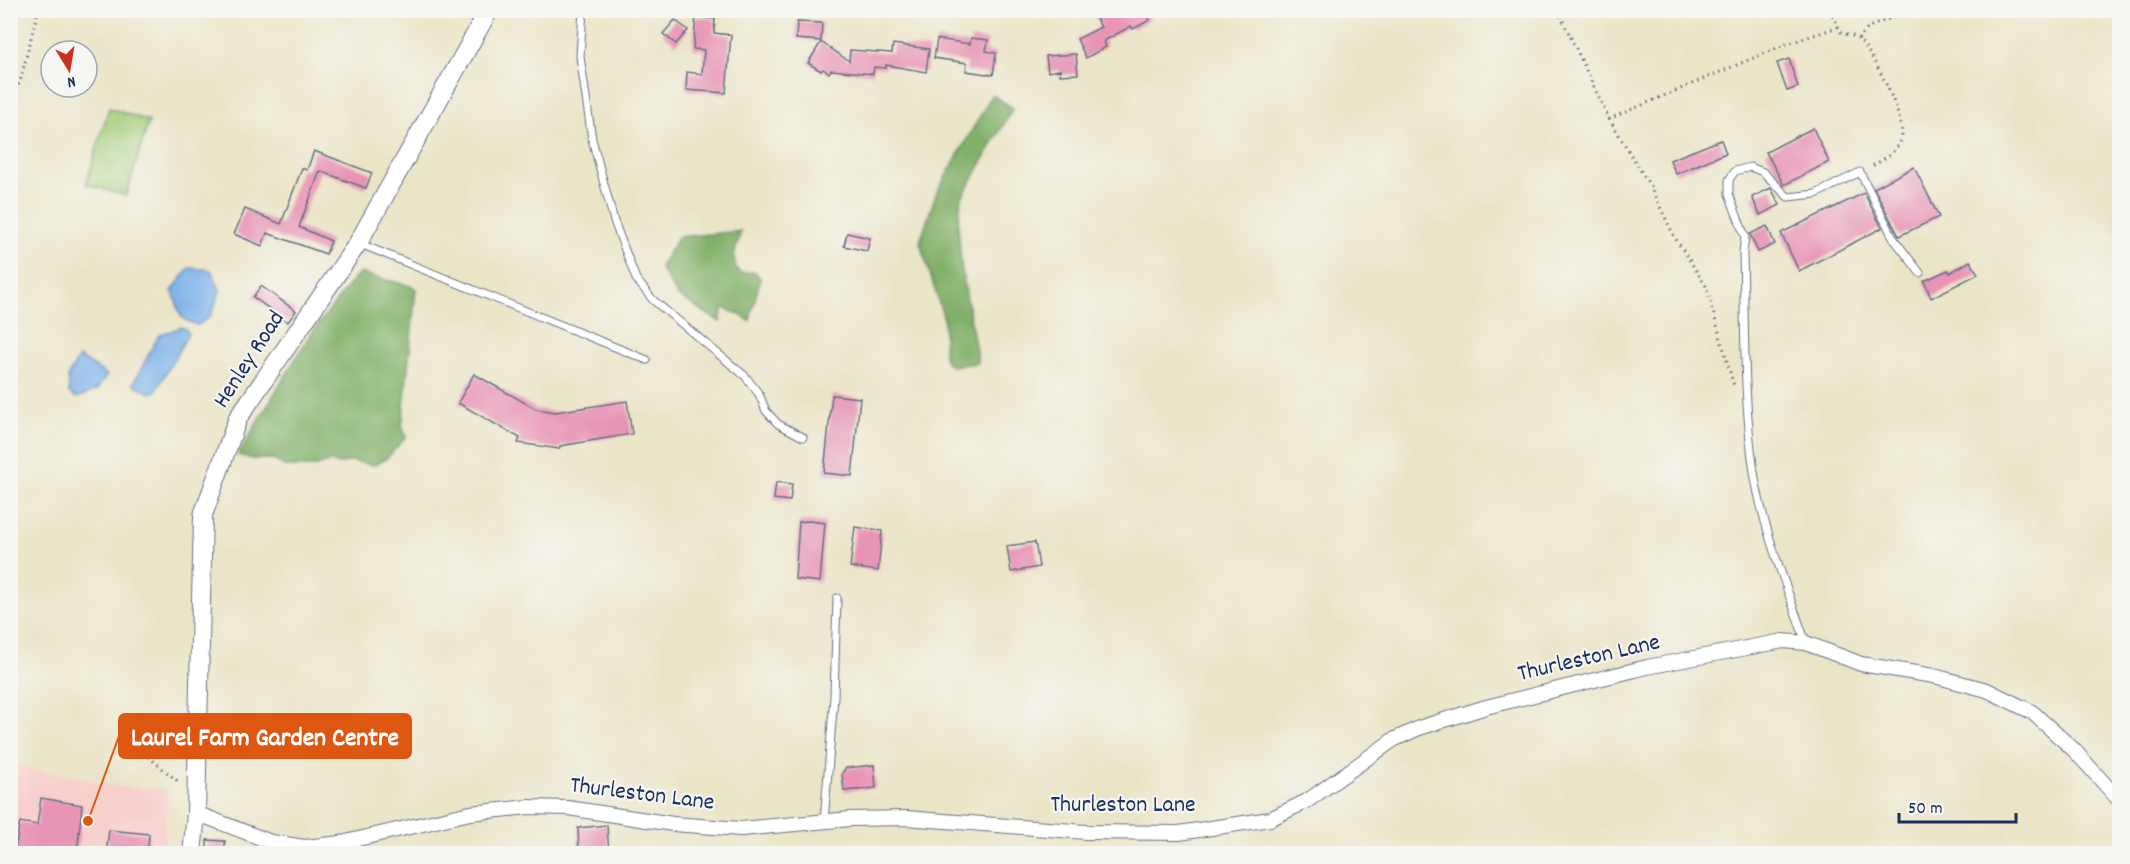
<svg xmlns="http://www.w3.org/2000/svg" width="2130" height="864" viewBox="0 0 2130 864" font-family="Dekko,sans-serif">
<style>
.built{fill:#f7d0cd}
.green{fill:#a2cc77;stroke:#5e7e6a;stroke-width:1.5}
.forest{fill:#81b068;stroke:#4e7063;stroke-width:1.5}
.water{fill:#7ab1e9;stroke:#4a70a4;stroke-width:1.5}
.building{fill:#e894b6}
.lines{fill:none;stroke-linecap:round;stroke-linejoin:round}
.lane-casing{stroke:#646f83;stroke-width:9}
.street-casing{stroke:#646f83;stroke-width:16}
.secondary-casing{stroke:#646f83;stroke-width:20}
.path{stroke:#646f83;stroke-width:3;stroke-dasharray:1.5 4.5;stroke-linecap:butt}
.lane{stroke:#fff;stroke-width:7}
.street{stroke:#fff;stroke-width:14}
.secondary{stroke:#fff;stroke-width:18}
.labels{text-anchor:middle;dominant-baseline:central;stroke-width:4.5;stroke-linejoin:round;paint-order:stroke}
.street-label{font-size:24px;fill:#1b2f5e;stroke:#f6f6f2}
.leader{fill:none;stroke:#de5710;stroke-width:2}
.callout-dot{fill:#de5710;stroke:#f6f6f2;stroke-width:2}
.callout{fill:#de5710;stroke:#de5710;stroke-width:2}
.callout-label{font-size:26px;text-anchor:middle;font-weight:bold;fill:#fff}
</style>
<rect width="100%" height="100%" fill="#f6f6f2"/>
<filter id="ink" filterUnits="userSpaceOnUse"><feTurbulence type="fractalNoise" baseFrequency=".0167" numOctaves="2"/><feDisplacementMap in="SourceGraphic" scale="12" xChannelSelector="R" yChannelSelector="G"/><feConvolveMatrix kernelMatrix="1 2 1 2 8 2 1 2 1" color-interpolation-filters="sRGB"/></filter>
<filter id="wash" filterUnits="userSpaceOnUse"><feTurbulence type="fractalNoise" baseFrequency=".008" numOctaves="4" result="noise"/><feDisplacementMap in="SourceGraphic" scale="24" xChannelSelector="R" yChannelSelector="G"/><feGaussianBlur stdDeviation="1.35" result="paint"/><feColorMatrix in="noise" values="0 0 0 0 0 0 0 0 0 0 0 0 0 0 0 0 0 1.4 0 .05"/><feComposite in="paint" operator="in"/></filter>
<g filter="url(#wash)">
<rect width="100%" height="100%" fill="#ebe5c8"/>
<!-- built -->
<path class="built" d="M10 764 128 788 167 789 165 853H11Z"/>
<!-- green -->
<path class="green" d="M109 108 149 121 126 196 86 184Z"/>
<!-- forest -->
<g class="forest">
<path d="M992 95 1013 108 961 199 958 225 961 265 978 363 952 366 947 363 944 357V319L920 242 936 194Z"/>
<path d="M741 231 734 256 736 269 741 273 755 272 760 278C758 293 752 306 750 321L739 314 723 308 720 322 677 295 660 267 678 237Z"/>
<path d="M361 273C375 279 409 283 416 289L402 426 406 437 387 458 374 465 351 461 339 464 329 462 314 467H286L272 459H253L238 455 308 338 354 278Z"/>
</g>
<!-- water -->
<g class="water">
<path d="M189 268 211 270 220 290 211 316 198 325C173 319 182 309 172 291Z"/>
<path d="M181 327 186 329 188 334 156 391 151 393 133 384 159 335Z"/>
<path d="M79 357 107 375 97 390 77 398 69 393 68 376Z"/>
</g>
<g id="blocks">
<!-- building -->
<g class="building">
<path d="M1091 10H1145L1150 20 1133 29 1131 26 1104 41 1106 47 1086 58 1077 39 1101 27Z"/>
<path d="M696 17 715 19 714 33 731 35 726 93 686 90 687 72 702 74 704 50 693 49Z"/>
<path d="M675 20 688 30 676 44 663 34Z"/>
<path d="M797 22 822 23 821 41 796 39Z"/>
<path d="M971 38 988 40 986 51 996 53 993 75 966 71 967 63 934 58 937 39 970 44Z"/>
<path d="M821 42 849 61 850 50 892 53 893 44 929 49 926 72 886 65V68L874 67 873 74 831 70 829 73 823 69 821 71 808 63Z"/>
<path d="M1076 54 1078 74 1060 75V70L1048 72 1046 56Z"/>
<path d="M1789 59 1798 87 1787 91 1777 63Z"/>
<path d="M1813 128 1829 162 1784 185 1766 152Z"/>
<path d="M1721 140 1726 153 1676 174 1670 160Z"/>
<path d="M314 151 372 173 366 188 320 171 299 227 331 241 326 254 267 233 262 246 234 234 245 209 281 224 302 168 307 170Z"/>
<path d="M1914 167 1939 217 1899 236 1874 188Z"/>
<path d="M1771 188 1780 205 1760 215 1752 197Z"/>
<path d="M1864 193 1882 228 1799 271 1781 233Z"/>
<path d="M1767 226 1775 244 1758 252 1750 234Z"/>
<path d="M847 233 870 238 867 251 844 246Z"/>
<path d="M1970 261 1978 274 1931 298 1924 281 1948 270 1950 273Z"/>
<path d="M261 286 296 311 288 322 253 297Z"/>
<path d="M474 374 536 409 555 412 627 401 632 434 560 446 559 449 518 443 520 438 458 403Z"/>
<path d="M832 395 860 398 852 476 824 473Z"/>
<path d="M776 482 792 484 790 501 774 499Z"/>
<path d="M809 521 825 523 820 582 795 579 799 522Z"/>
<path d="M855 527 882 531 878 571 850 567Z"/>
<path d="M1035 542 1039 567 1011 572 1007 546Z"/>
<path d="M874 765 876 788 844 791 842 773 846 768Z"/>
<path d="M41 798 82 805 77 854H14L20 822 37 825Z"/>
<path d="M607 825 609 854H579L578 828Z"/>
<path d="M109 830 149 834 148 847H143V854H106Z"/>
<path d="M207 840 225 841V854H207Z"/>
</g>
</g>
</g>
<g filter="url(#ink)">
<use href="#blocks" fill-opacity="0" stroke="#646f83" stroke-width="1.5"/>
<g class="lines">
<defs>
<g id="lane">
<path d="M583 10 580 56 592 139 614 221 636 279 653 300 745 376 759 394 766 411 778 424 803 437"/>
<path d="M358 243 647 360"/>
<path d="M1806 643C1787 587 1763 530 1754 472 1743 399 1745 325 1743 252L1745 237 1729 194V180L1735 171 1750 167 1763 172 1788 197 1816 194 1860 172 1894 239 1920 273"/>
<path d="M824 822 834 697 837 598"/>
</g>
<path id="street" d="M196 813 271 842 305 847 341 843 470 813 529 807 568 808 673 824 741 829 850 819 906 818 1086 832 1179 833 1270 819 1307 801 1393 740 1419 728 1486 707 1647 667 1783 641 1806 643 1861 664 1934 676 1987 690 2032 712 2074 750 2120 801"/>
<path id="secondary" d="M192 854 196 813 203 515 238 418 358 243 489 10"/>
</defs>
<!-- lane casing -->
<use href="#lane" class="lane-casing"/>
<!-- street casing -->
<use href="#street" class="street-casing"/>
<!-- secondary casing -->
<use href="#secondary" class="secondary-casing"/>
<!-- path -->
<g class="path">
<path d="M1558 10 1609 119 1784 45 1838 27"/>
<path d="M1830 10 1841 32C1845 34 1854 36 1858 39 1872 50 1908 122 1901 140 1896 153 1881 161 1870 167"/>
<path d="M1858 39 1869 27 1911 10"/>
<path d="M10 101 20 82 38 10"/>
<path d="M1609 119 1649 184 1674 236 1706 286 1734 386"/>
<path d="M139 749 180 783"/>
</g>
<!-- lane -->
<use href="#lane" class="lane"/>
<!-- street -->
<use href="#street" class="street"/>
<!-- secondary -->
<use href="#secondary" class="secondary"/>
</g>
</g>
<g class="labels">
<!-- street labels -->
<g class="street-label">
<text transform="translate(250 360) rotate(-57)">Henley Road</text>
<text transform="translate(1589 659) rotate(-13)">Thurleston Lane</text>
<text transform="translate(642 795) rotate(7)">Thurleston Lane</text>
<text x="1123" y="806">Thurleston Lane</text>
</g>
</g>
<!-- callouts -->
<path class="leader" d="M88 821L119 736"/>
<circle class="callout-dot" cx="88" cy="821" r="6"/>
<rect class="callout" x="119" y="714" width="292" height="44" rx="6"/>
<g class="callout-label">
<text x="265" y="745">Laurel Farm Garden Centre</text>
</g>
<!-- margin -->
<rect width="2130" height="864" fill="none" stroke="#f6f6f2" stroke-width="36"/>
<!-- north arrow -->
<g transform="translate(69 69) rotate(169)"><circle r="28" fill="#f6f6f2" stroke="#9ea6b7" stroke-width="1.5"/>
<path d="M0-4.5L10 22L0 15L-10 22Z" fill="#c8321e"/>
<text y="-9" font-size="16" font-weight="bold" text-anchor="middle" fill="#1b2f5e">N</text>
</g>
<!-- scale -->
<path d="M1899 813v9h117v-9" fill="none" stroke="#1b2f5e" stroke-width="3"/>
<text x="1908" y="813" font-size="18" fill="#1b2f5e" stroke="#f6f6f2" stroke-width="4.5" paint-order="stroke">50 m</text>
</svg>
